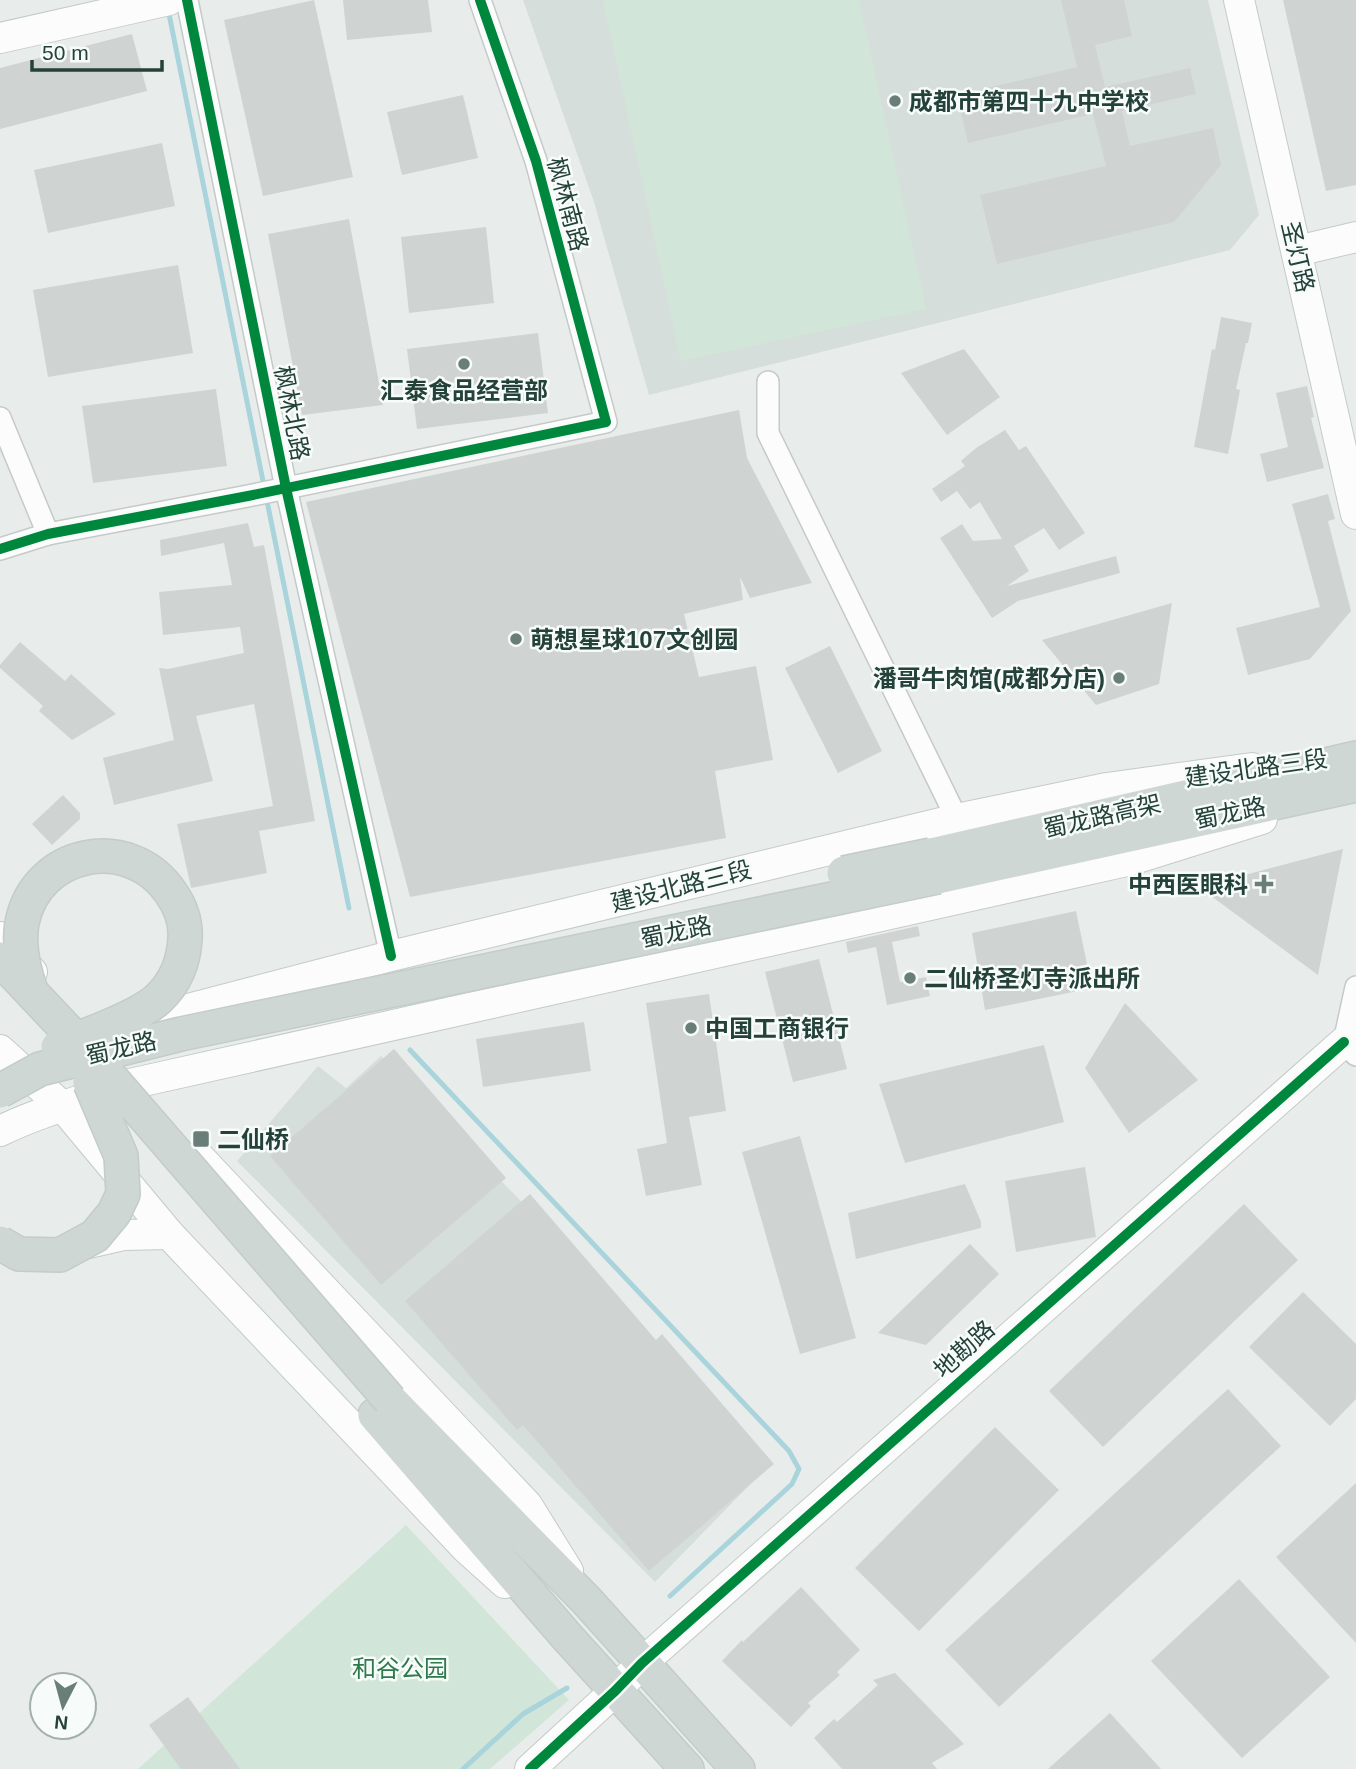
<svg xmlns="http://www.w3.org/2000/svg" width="1356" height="1769" viewBox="0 0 1356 1769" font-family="Arial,'Noto Sans SC',sans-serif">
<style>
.built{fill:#d6dedb}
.green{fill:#d1e6d8}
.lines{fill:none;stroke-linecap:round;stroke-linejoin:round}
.stream{stroke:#a9d4db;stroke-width:5}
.building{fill:#cfd4d2}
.street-casing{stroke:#c5cac8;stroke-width:24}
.secondary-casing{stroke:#c3cbc8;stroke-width:32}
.primary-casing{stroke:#c3ccc9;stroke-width:36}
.street{stroke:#fcfcfc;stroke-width:21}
.secondary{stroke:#fcfcfc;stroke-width:30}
.primary{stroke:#cfd7d5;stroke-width:33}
.primary-bridge-casing{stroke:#c3ccc9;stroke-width:36;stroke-linecap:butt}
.primary-bridge{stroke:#cfd7d5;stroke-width:33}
.cycleway-casing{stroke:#f7fbf9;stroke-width:15}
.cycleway{stroke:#00873e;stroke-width:10}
.poi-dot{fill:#697e78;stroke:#f7fbf9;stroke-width:2.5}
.labels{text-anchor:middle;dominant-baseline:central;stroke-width:5;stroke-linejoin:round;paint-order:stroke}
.poi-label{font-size:24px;font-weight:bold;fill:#24423a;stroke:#f7fbf9;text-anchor:start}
.street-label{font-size:24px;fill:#24423a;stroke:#f7fbf9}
.park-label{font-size:24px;fill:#2d7a4b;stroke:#f7fbf9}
</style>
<rect width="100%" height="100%" fill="#e8edeb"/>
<!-- built -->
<g class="built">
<path d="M523 0H1208L1259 215 1230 250 649 395 594 202Z"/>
<path d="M381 1056 772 1462 655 1582 237 1161 318 1066 346 1088Z"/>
</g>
<!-- green -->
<g class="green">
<path d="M603 0H859L926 309 681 361Z"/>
<path d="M406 1525 569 1700 490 1769H138Z"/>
</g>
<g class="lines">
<!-- stream -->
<g class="stream">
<path d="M168 9 264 486"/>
<path d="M266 496 349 908"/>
<path d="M410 1050 789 1451 799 1469 792 1484 670 1596"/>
<path d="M463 1769 523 1714 567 1688"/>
</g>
</g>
<!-- building -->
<g class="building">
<path d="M314 0 353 177 263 196 224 20Z"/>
<path d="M343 0H428L432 32 347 40Z"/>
<path d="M1061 0H1124L1132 36 1095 45 1105 87 1190 68 1196 94 1122 111 1130 146 1213 128 1221 165 1174 222 997 264 980 195 1106 166 1093 114 968 143 957 95 1077 67Z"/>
<path d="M1283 0H1356V185L1326 191Z"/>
<path d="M132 34 147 91 0 129V68Z"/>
<path d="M463 95 478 158 402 175 387 112Z"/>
<path d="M162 143 175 206 48 233 34 170Z"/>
<path d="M349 219 383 405 302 415 268 234Z"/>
<path d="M486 227 494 303 409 313 401 237Z"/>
<path d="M178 265 193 353 48 377 33 290Z"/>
<path d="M1221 317 1252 323 1248 343H1246L1236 389 1240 390 1228 454 1194 447 1212 349 1215 350Z"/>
<path d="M538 333 548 413 417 429 407 349Z"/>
<path d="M964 349 1000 397 947 435 901 373Z"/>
<path d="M1307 386 1314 417 1311 418 1324 468 1267 482 1260 454 1288 447 1276 393Z"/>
<path d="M216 389 227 466 93 483 82 406Z"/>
<path d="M739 410 747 458 812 583 750 598 740 577 743 600 684 614 699 677 756 666 773 760 715 771 726 838 410 897 306 502Z"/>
<path d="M1005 430 1019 450 1026 446 1085 533 1059 550 1044 528 1014 546 1029 571 1007 586 1116 556 1120 573 1018 601 992 618 940 538 962 524 973 541 1002 539 980 502 970 509 957 491 941 502 932 489 965 466 961 461 976 448Z"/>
<path d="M1328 494 1335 519 1328 521 1351 611 1310 659 1248 675 1236 628 1320 607 1292 504Z"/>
<path d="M248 523 254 547 264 545 315 821 259 831 267 873 191 888 177 824 273 806 254 704 196 716 213 781 114 805 103 758 174 740 159 668 168 669 244 653 240 627 163 635 159 592 232 585 224 543 161 556 160 540Z"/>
<path d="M1172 603 1159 684 1096 705 1042 640Z"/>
<path d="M20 642 65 681 71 674 116 714 72 740 39 711 43 706 0 668V665Z"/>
<path d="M830 646 882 751 838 773 785 668Z"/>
<path d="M63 795 80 813V819L52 845 32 824Z"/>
<path d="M1343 849 1318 975 1199 887Z"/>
<path d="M1076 911 1092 988 985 1010 972 933Z"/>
<path d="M918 926 920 936 892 942 900 982 926 977 930 996 887 1005 876 947 848 953 846 942Z"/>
<path d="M819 959 847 1069 793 1082 765 972Z"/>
<path d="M709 994 726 1111 689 1117 702 1185 646 1196 637 1149 667 1143 646 1003Z"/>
<path d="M1125 1003 1198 1080 1129 1133 1085 1068Z"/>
<path d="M584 1022 591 1071 483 1087 476 1039Z"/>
<path d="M1044 1045 1064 1122 905 1163 879 1084Z"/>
<path d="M394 1049 506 1178 381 1285 270 1156Z"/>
<path d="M800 1136 856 1338 800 1354 742 1152Z"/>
<path d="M1085 1167 1096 1237 1016 1252 1005 1181Z"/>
<path d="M965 1184 981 1222V1228L856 1259 848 1213Z"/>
<path d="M530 1194 656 1340 662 1334 774 1464 649 1571 523 1425 517 1430 405 1301Z"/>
<path d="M1244 1204 1298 1260 1103 1447 1049 1391Z"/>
<path d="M970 1244 999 1274 926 1345 878 1333Z"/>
<path d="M1303 1292 1356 1344V1399L1330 1426 1249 1347Z"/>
<path d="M1228 1389 1281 1446 999 1707 945 1650Z"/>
<path d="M995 1427 1059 1490 919 1631 855 1568Z"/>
<path d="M1356 1483V1643L1276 1557Z"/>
<path d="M1239 1579 1330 1677 1242 1758 1151 1661Z"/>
<path d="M801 1587 860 1650 837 1672 840 1675 808 1703 811 1706 791 1727 722 1661 742 1640 743 1642Z"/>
<path d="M895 1673 964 1744 932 1763 937 1769H842L814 1738 834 1719 837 1722 878 1685 873 1680Z"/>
<path d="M188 1697 240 1769H181L149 1725Z"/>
<path d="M1110 1713 1161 1769H1048Z"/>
</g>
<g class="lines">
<defs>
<g id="street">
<path d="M187 0 286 488 391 956"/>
<path d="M768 382V433L957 819"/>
<path d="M0 418 48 534"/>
<path d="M0 549 48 534 248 496 606 422 536 161 480 0"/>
<path d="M1356 987 1344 1042 1356 1055"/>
</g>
<g id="secondary">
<path d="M1239 0 1356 514"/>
<path d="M0 38 169 0"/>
<path d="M1297 251 1356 237"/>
<path d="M0 937 32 972"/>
<path d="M127 1025 391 956 957 819 1107 788 1252 768"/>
<path d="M0 1050 64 1108 169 1234 466 1548 505 1583"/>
<path d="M0 1131C41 1111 87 1099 130 1084L1131 860 1262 819"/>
<path d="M199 1157 527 1505 568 1571"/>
<path d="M76 1246 124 1235 169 1234"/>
<path d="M530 1769 615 1691 642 1663 1344 1042"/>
</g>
<g id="primary">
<path d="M931 855 1356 758"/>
<path d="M938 877 1356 785"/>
<path d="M390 1400 587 1601 738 1769"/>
<path d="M375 1415 568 1638 687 1769"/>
</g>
</defs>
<!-- street casing -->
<use href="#street" class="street-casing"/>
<!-- secondary casing -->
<use href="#secondary" class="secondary-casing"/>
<!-- primary casing -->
<use href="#primary" class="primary-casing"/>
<!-- street -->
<use href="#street" class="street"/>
<!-- secondary -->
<use href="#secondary" class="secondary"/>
<!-- primary -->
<use href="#primary" class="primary"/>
<defs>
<g id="primary-bridge">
<path d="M844 873 931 855"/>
<path d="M0 959 99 1064 390 1400"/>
<path d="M31 991C24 971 18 945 22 923 36 850 130 832 171 893 180 906 186 922 185 938 184 962 176 982 158 999 137 1018 85 1035 58 1047"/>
<path d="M0 1091 40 1069 181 1034 938 877"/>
<path d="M0 1243 19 1254 60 1255 95 1236 114 1213 123 1194 121 1156 90 1083"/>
</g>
</defs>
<!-- primary-bridge casing -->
<use href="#primary-bridge" class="primary-bridge-casing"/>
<!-- primary-bridge -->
<use href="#primary-bridge" class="primary-bridge"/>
<defs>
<g id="cycleway">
<path d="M187 0 286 488 391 956"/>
<path d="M0 549 48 534 248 496 606 422 536 161 480 0"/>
<path d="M530 1769 615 1691 642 1663 1344 1042"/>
</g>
</defs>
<!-- cycleway casing -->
<use href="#cycleway" class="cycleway-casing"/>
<!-- cycleway -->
<use href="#cycleway" class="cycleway"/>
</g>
<!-- markers -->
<g class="poi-dot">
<circle cx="895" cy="101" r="7"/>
<circle cx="464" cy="364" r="7"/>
<circle cx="516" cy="639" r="7"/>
<circle cx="1119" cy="678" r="7"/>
<path d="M1260.5 873.5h7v7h7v7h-7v7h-7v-7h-7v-7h7z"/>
<circle cx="910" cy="978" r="7"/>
<circle cx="691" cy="1028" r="7"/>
<rect x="192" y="1130" width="18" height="18" rx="3.5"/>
</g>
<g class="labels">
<!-- poi labels -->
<g class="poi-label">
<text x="909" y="101">成都市第四十九中学校</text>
<text x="464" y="390" text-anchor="middle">汇泰食品经营部</text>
<text x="530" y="639">萌想星球107文创园</text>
<text x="1105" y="678" text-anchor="end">潘哥牛肉馆(成都分店)</text>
<text x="1248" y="884" text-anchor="end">中西医眼科</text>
<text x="924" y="978">二仙桥圣灯寺派出所</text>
<text x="705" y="1028">中国工商银行</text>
<text x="217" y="1139">二仙桥</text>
</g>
<!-- street labels -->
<g class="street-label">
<text transform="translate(568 204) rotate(75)">枫林南路</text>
<text transform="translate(1298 257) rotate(77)">圣灯路</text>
<text transform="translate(292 413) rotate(79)">枫林北路</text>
<text transform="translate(1256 768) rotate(-8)">建设北路三段</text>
<text transform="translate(1230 813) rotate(-12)">蜀龙路</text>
<text transform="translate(1102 816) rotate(-13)">蜀龙路高架</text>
<text transform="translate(681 886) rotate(-14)">建设北路三段</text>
<text transform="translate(676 932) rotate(-12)">蜀龙路</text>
<text transform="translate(121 1048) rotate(-13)">蜀龙路</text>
<text transform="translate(964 1349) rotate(-42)">地勘路</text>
</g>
<!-- park labels -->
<g class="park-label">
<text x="400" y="1668">和谷公园</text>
</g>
</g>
<!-- north arrow -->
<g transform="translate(63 1706) rotate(186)"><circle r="33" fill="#f7fbf9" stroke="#a3b1ad" stroke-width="2"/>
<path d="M0-5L12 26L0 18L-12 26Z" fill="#697e78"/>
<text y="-10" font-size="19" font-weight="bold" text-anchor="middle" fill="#24423a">N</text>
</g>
<!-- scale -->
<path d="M32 60v10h130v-10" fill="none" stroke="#24423a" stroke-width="3.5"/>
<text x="42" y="60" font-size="21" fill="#24423a" stroke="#f7fbf9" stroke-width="5" paint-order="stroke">50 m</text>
</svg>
